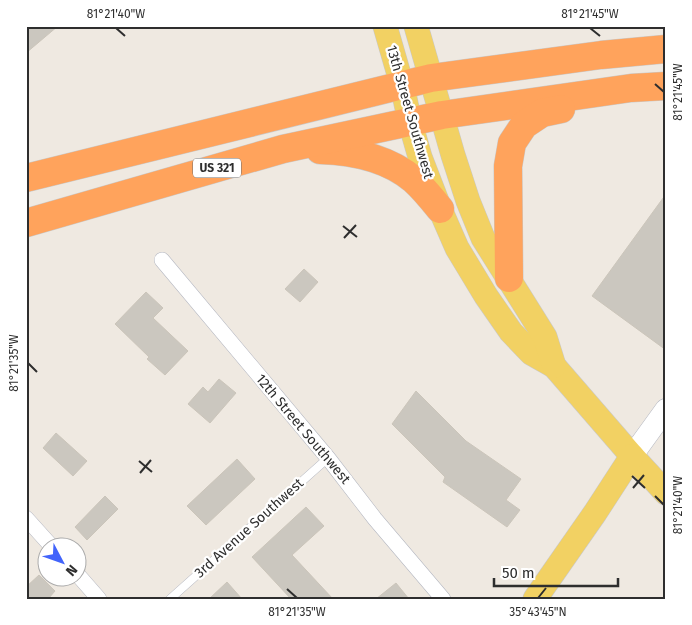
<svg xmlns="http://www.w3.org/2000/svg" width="692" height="625" viewBox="0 0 692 625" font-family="'Fira Sans',sans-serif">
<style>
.building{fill:#cbc7bf;stroke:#cbc5ba}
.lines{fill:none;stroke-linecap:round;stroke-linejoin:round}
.lane-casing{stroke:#b4b7c1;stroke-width:9}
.street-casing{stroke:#b4b7c1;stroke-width:16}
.secondary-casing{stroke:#b4b7c1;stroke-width:22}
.primary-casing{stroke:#c9c9c9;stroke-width:25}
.highway-casing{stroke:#c9c9c9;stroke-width:29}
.lane{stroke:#fff;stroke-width:8}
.street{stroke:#fff;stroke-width:15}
.secondary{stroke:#fff;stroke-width:21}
.primary{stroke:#f2d163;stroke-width:24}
.highway{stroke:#ffa35c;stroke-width:28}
.ticks{fill:none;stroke:#2e2e2e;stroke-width:2}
.labels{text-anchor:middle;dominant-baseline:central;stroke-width:4.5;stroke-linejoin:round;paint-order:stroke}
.shield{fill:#fff;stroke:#6d6d6d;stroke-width:1}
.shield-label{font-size:12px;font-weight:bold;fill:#2e2e2e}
.street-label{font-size:14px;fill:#2e2e2e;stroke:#fff}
.neatline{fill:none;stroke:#2e2e2e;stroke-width:2}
.ticks-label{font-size:12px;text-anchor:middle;fill:#2e2e2e}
</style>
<rect width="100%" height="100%" fill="#efe9e1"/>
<!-- building -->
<g class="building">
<path d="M26 26H58L26 53Z"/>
<path d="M666 194V350L592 296Z"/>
<path d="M304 269 318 282 300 302 285 289Z"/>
<path d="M146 292 163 308 153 318 188 351 165 375 147 359 149 357 115 324Z"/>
<path d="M219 379 236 393 210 423 188 404 203 387 208 392Z"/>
<path d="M416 391 466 441 521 479 506 500 520 510 507 527 443 482 445 477 392 424Z"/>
<path d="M56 433 87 461 73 476 43 448Z"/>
<path d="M237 459 255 479 206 525 187 506Z"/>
<path d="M105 496 118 509 87 540 75 527Z"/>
<path d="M306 507 324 526 292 555 333 599H291L252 557Z"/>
<path d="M39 575 55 591 48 599H26V587Z"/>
<path d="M227 582 242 599H209Z"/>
<path d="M396 583 409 599H376Z"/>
</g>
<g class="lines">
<defs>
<path id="lane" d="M170 599 328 458"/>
<g id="street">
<path d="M162 260 328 458 375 519 443 599"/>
<path d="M26 518 53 548"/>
<path d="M78 575 99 599"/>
</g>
<path id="secondary" d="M632 456 666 409"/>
<g id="primary">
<path d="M385 26 402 85 410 122 420 157 440 209 457 248 486 296 511 332 531 353 554 366 632 456 666 493"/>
<path d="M416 26 453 155 468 201 483 238 545 337 554 366"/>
<path d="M535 599 595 513 632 456"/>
</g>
<g id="highway">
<path d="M320 150C353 151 388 158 414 180 424 189 432 199 440 209"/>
<path d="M26 178 431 78 601 55 666 49"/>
<path d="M26 223 283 149 442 115 631 88 666 86"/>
<path d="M509 278 508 166 512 143 524 125 542 113 561 109"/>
</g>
</defs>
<!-- lane casing -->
<use href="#lane" class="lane-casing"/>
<!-- street casing -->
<use href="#street" class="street-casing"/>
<!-- secondary casing -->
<use href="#secondary" class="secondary-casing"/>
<!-- primary casing -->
<use href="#primary" class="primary-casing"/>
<!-- highway casing -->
<use href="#highway" class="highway-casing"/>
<!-- lane -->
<use href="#lane" class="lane"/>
<!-- street -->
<use href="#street" class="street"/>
<!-- secondary -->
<use href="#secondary" class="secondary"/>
<!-- primary -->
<use href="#primary" class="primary"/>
<!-- highway -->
<use href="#highway" class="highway"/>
</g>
<!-- ticks -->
<path class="ticks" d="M116 28 125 36M590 28 600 36M655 84 664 92M343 226 357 237M344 238 356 225M28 363 37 372M139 461 152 472M140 473 151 460M632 476 645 488M633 488 644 475M655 496 664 505M287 589 297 598M538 598 546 588"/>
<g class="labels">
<!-- shield labels -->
<rect class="shield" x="193" y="158.5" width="48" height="19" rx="4"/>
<g class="shield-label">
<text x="217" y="168">US 321</text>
</g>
<!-- street labels -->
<g class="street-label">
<text transform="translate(410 112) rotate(74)">13th Street Southwest</text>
<text transform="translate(303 429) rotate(50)">12th Street Southwest</text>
<text transform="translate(249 528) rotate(-42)">3rd Avenue Southwest</text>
</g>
</g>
<!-- border -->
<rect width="692" height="625" fill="none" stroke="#ffffff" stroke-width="55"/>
<!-- north arrow -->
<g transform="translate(62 562) rotate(131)"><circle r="24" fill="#ffffff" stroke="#ababab"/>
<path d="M0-4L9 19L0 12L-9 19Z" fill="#4264fb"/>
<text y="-8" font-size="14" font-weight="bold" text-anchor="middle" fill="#2e2e2e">N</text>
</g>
<!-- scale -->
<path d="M494 578v8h124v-8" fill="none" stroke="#2e2e2e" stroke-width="2.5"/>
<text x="502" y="578" font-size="15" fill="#2e2e2e" stroke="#ffffff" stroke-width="4" paint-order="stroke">50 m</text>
<rect x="28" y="28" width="636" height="570" class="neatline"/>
<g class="ticks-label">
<text x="116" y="18">81°21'40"W</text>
<text x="590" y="18">81°21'45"W</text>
<text transform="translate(678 92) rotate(-90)" y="4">81°21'45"W</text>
<text transform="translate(14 363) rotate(-90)" y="4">81°21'35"W</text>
<text transform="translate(678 505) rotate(-90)" y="4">81°21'40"W</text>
<text x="297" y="616">81°21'35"W</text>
<text x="538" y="616">35°43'45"N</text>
</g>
</svg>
